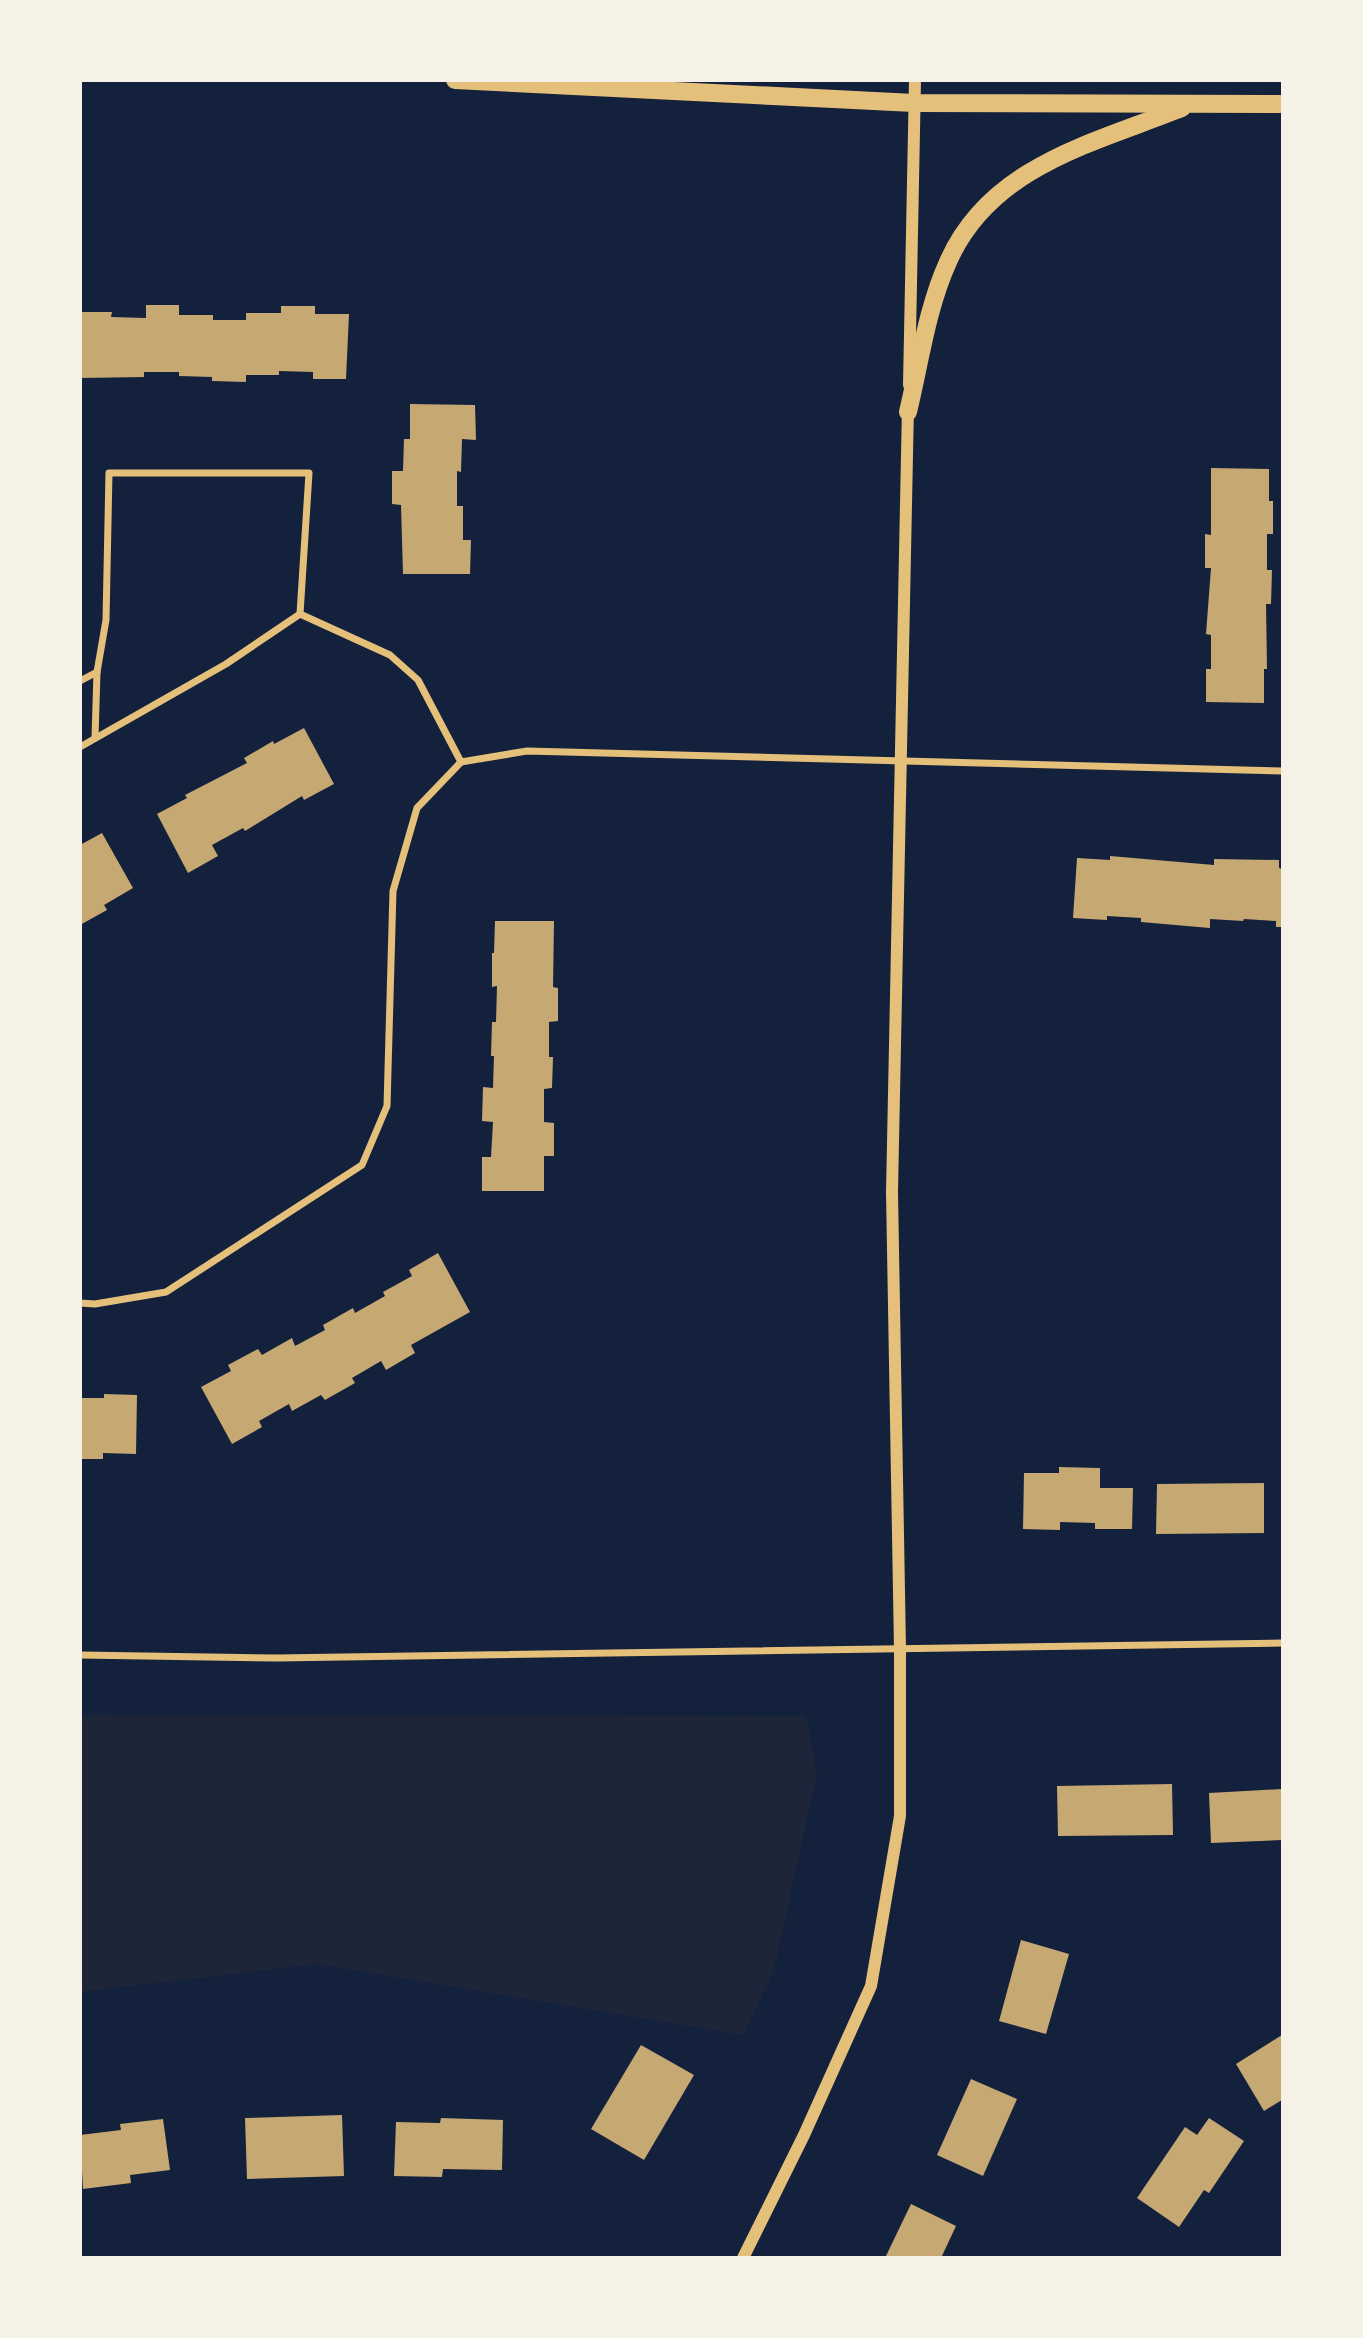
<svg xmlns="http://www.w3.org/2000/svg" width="1363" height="2338" viewBox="0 0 1363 2338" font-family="'Playfair Display',serif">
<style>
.green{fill:#1d2539}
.building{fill:#c6a872}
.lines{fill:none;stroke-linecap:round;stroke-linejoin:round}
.minor{stroke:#e5c07b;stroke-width:7}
.tertiary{stroke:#e5c07b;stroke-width:12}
.primary{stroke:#e5c07b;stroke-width:18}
</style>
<rect width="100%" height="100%" fill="#14213d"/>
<!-- green -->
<path class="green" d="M81 1715 806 1716 817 1773 774 1970 743 2035 317 1964 81 1992Z"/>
<!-- building -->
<g class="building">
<path d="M146 305H179V315H213V320H246V313H281V306H315V314H349L346 379H313V372L279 371V375H246V382L212 381V377L179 376V372H144V377L80 378V312H112L111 317 146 318Z"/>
<path d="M410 404 475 405 476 440 462 439 461 472 457 471V506H463V540H471L470 574H403L401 505 392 504V471H403L404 439H410Z"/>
<path d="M1211 468 1269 469V501H1273V534H1267V570H1272L1271 604H1266L1267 669H1264V703L1206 702V669H1211V635L1206 634 1211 568H1205V534L1211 535Z"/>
<path d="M304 728 334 784 304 800 302 796 245 831 243 828 212 845 218 856 188 873 157 814 187 798 185 795 247 763 244 758 273 741 274 744Z"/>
<path d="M102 833 133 888 104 905 107 910 80 925V845Z"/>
<path d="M1110 856 1214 865V859L1279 860V868L1282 869V927H1276V921L1244 919 1243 921 1210 919V928L1141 922V918L1107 916V920L1073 918 1077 858 1110 860Z"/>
<path d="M495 921H554L553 987 558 988V1021L549 1022V1057H553L552 1088 544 1089V1122L554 1123V1156H544V1191H482V1157H491L493 1122 482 1121 483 1087 493 1088 494 1056H491L492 1022H496L497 986 492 987V953H494Z"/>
<path d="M438 1253 470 1312 411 1345 415 1353 386 1370 381 1361 352 1378 355 1383 325 1400 321 1395 292 1411 289 1404 259 1421 262 1427 232 1444 201 1387 231 1371 228 1365 258 1349 262 1355 292 1338 295 1346 325 1330 323 1325 353 1308 355 1313 385 1296 383 1292 412 1276 409 1270Z"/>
<path d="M104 1394 137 1395 136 1454 103 1453V1459H80V1398H104Z"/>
<path d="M1059 1467 1100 1468V1488H1133L1132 1529H1095V1523L1060 1522V1530L1023 1529 1024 1473H1059Z"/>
<path d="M1264 1483V1533L1156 1534 1157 1484Z"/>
<path d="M1172 1784 1173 1835 1058 1836 1057 1786Z"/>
<path d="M1282 1789V1840L1211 1843 1209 1793Z"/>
<path d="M1021 1940 1069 1954 1046 2034 999 2021Z"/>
<path d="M1282 2035V2100L1264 2111 1236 2064Z"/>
<path d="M641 2045 694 2075 644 2160 591 2129Z"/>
<path d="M971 2079 1017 2099 983 2176 937 2155Z"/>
<path d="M342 2115 344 2176 247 2179 245 2118Z"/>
<path d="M441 2118 503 2120 502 2170 443 2169 442 2177 394 2176 396 2122 440 2123Z"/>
<path d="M1209 2118 1244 2141 1209 2193 1204 2190 1179 2227 1137 2198 1185 2127 1197 2135Z"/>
<path d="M163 2119 170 2170 130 2175 131 2183 83 2189 80 2135 121 2130 120 2124Z"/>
<path d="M911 2204 956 2226 941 2258H885Z"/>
</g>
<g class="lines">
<!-- minor -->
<g class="minor">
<path d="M80 681 97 672"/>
<path d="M95 738 97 672 106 620 109 473H309L300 614"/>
<path d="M80 747 226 664 300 614 390 655 418 680 461 762"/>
<path d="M461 762 527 751 1282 771"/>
<path d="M80 1303 95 1304 166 1292 362 1165 387 1106 393 891 417 808 461 762"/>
<path d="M80 1655 277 1658 1282 1643"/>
</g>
<!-- tertiary -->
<g class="tertiary">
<path d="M909 385 915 80"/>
<path d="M743 2258 804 2135 871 1986 900 1816V1649L892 1192 908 406"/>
</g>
<!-- primary -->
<g class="primary">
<path d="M455 80 914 103 1282 104"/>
<path d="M908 412C920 362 927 308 948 262 990 166 1094 143 1182 108"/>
</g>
</g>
<!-- border -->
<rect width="1363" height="2338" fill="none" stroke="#f6f1e7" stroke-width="164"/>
</svg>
